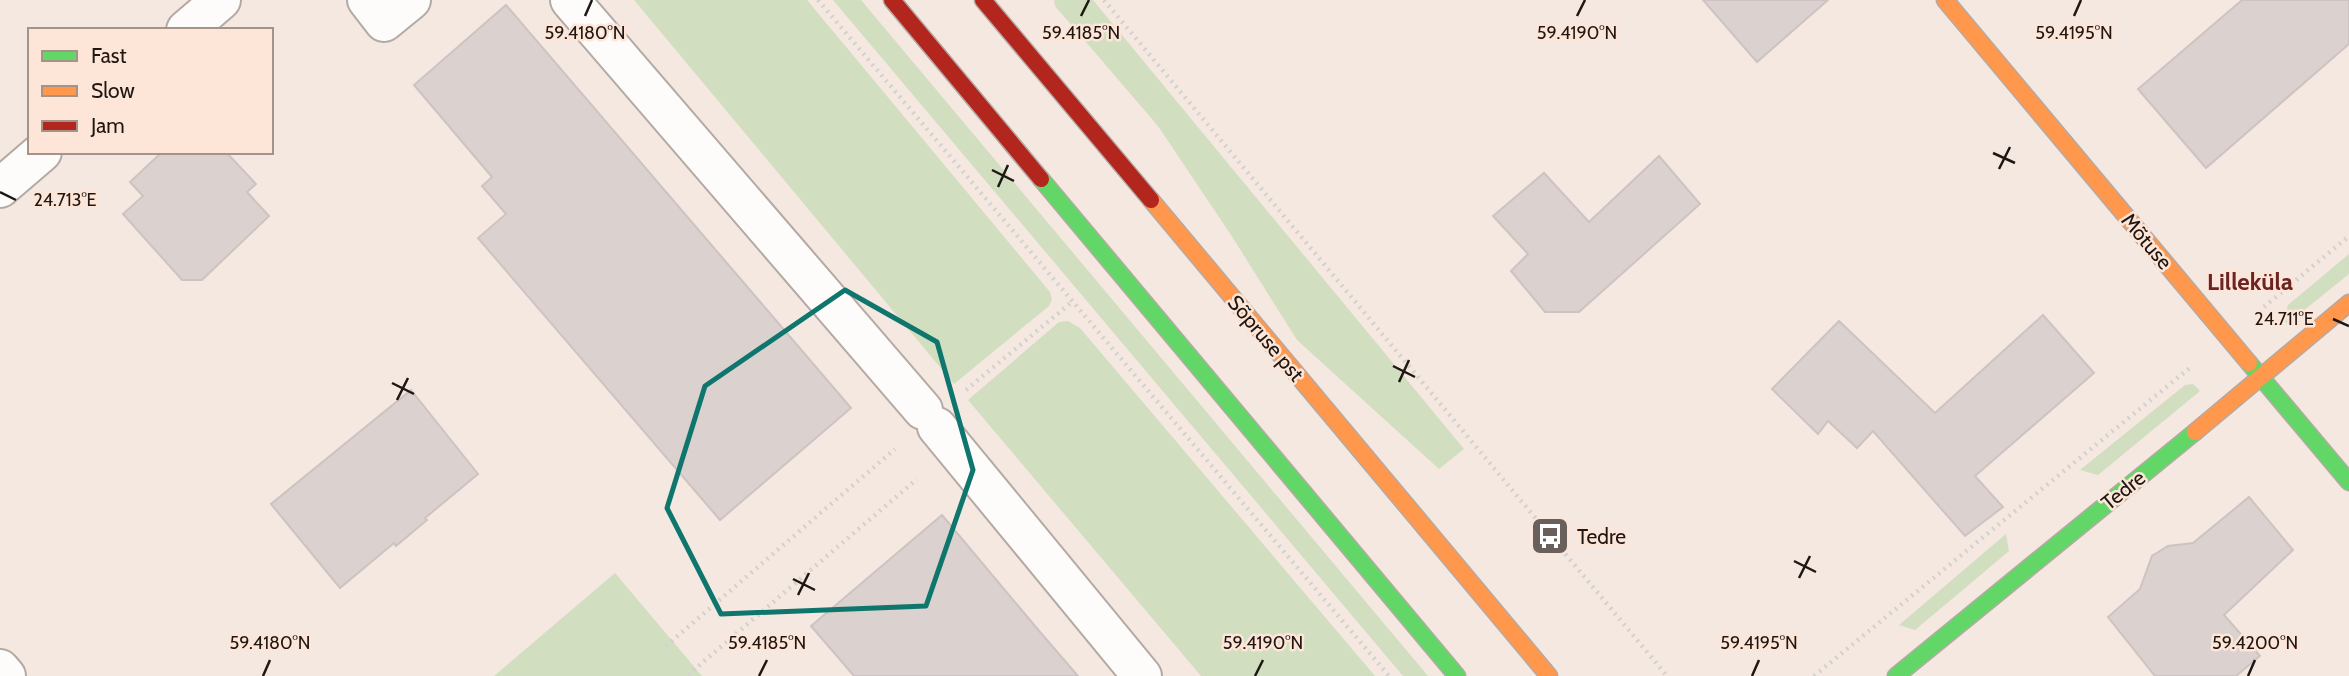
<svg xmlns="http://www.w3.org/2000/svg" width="2349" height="676" viewBox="0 0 2349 676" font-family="Cabin,sans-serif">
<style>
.green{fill:#d1dec0}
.building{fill:#dbd1cf;stroke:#cdc3c2;stroke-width:2}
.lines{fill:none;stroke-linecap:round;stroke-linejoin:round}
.street-casing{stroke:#b4aaa5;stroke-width:42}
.fast-casing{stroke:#b4aaa5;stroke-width:19}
.slow-casing{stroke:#b4aaa5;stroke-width:19}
.jam-casing{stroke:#b4aaa5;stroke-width:19}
.path{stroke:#d4d0cd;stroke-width:4.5;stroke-dasharray:2 5;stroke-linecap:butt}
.street{stroke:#fefcfa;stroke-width:38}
.fast{stroke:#63d668;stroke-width:16}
.slow{stroke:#ff974d;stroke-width:16}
.jam{stroke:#b3261e;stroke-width:16}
.marked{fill:none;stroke:#0f766e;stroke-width:5;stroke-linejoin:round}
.ticks{fill:none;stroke:#1f1713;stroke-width:2.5}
.labels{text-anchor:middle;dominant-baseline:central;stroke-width:5;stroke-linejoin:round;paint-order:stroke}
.street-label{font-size:21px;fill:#1f1713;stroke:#fde5d8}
.poi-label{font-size:21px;fill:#1f1713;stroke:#fde5d8;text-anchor:start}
.quarter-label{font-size:24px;font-weight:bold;fill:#6a2424;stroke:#fde5d8}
.ticks-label{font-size:18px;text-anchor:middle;fill:#1f1713;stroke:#fde5d8;stroke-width:5;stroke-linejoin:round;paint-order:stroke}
</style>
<rect width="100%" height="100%" fill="#f5e8e0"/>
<!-- green -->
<g class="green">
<path d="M634 0H807L1050 292 1052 300 1049 306 954 384Z"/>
<path d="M833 0H861L1428 676H1403Z"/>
<path d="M1054 0H1093L1464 449 1439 469 1297 340 1231 235 1158 126 1055 6Z"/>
<path d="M2349 254V274L2287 324 2284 320 2288 305Z"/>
<path d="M1068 321 1080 328 1375 676H1201L968 400 1059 322Z"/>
<path d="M2193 384 2200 391 2098 475 2080 470 2185 385Z"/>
<path d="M2006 534 2009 551 1915 630 1899 625Z"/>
<path d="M615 573 702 676H494Z"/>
</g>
<!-- building -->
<g class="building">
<path d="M1703 0H1828L1757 62Z"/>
<path d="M2242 0H2349V44L2206 168 2138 89Z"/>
<path d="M506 5 851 408 720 520 478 238 506 214 482 186 492 177 414 85Z"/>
<path d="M162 152H226L256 184 247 192 269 216 202 280H182L123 214 143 196 130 182Z"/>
<path d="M1659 156 1700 204 1579 312H1545L1511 271 1528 254 1493 216 1544 173 1589 222Z"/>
<path d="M2043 315 2094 373 1975 476 2003 507 1965 536 1873 431 1857 448 1828 421 1818 434 1772 389 1839 321 1935 413Z"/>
<path d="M411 390 478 474 425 518 427 520 396 546 394 543 340 588 271 504Z"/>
<path d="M2249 497 2293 550 2224 615 2260 656 2236 676H2155L2108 617 2140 589 2152 556 2168 546 2193 543Z"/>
<path d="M942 515 1040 632 1078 676H854L811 626Z"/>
</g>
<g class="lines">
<defs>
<g id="street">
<path d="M367 0 384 22 411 0"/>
<path d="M570 0 923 410"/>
<path d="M186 30 221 0"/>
<path d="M0 188 42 152"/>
<path d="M937 427 1142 676"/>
<path d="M0 669 6 676"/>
</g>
<g id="fast">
<path d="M1041 179 1457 676"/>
<path d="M2249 363 2349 482"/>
<path d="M1896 676 2195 432"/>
</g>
<g id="slow">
<path d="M1945 0 2249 363"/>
<path d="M1151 200 1549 676"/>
<path d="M2195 432 2349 303"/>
</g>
<g id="jam">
<path d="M892 0 1041 179"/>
<path d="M983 0 1151 200"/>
</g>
</defs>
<!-- street casing -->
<use href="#street" class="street-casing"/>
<!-- fast casing -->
<use href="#fast" class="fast-casing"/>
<!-- slow casing -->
<use href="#slow" class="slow-casing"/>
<!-- jam casing -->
<use href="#jam" class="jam-casing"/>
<!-- path -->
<g class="path">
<path d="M818 0 1389 676"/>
<path d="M1104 0 1667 676"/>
<path d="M2264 307 2349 236"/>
<path d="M966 390 1073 301"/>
<path d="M666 646 895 449"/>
<path d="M688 675 917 479"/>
<path d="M1814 676 2192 366"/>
</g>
<!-- street -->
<use href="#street" class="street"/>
<!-- fast -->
<use href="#fast" class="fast"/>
<!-- slow -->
<use href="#slow" class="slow"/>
<!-- jam -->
<use href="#jam" class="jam"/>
</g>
<!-- marked area -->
<path class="marked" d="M845 290 937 342 973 470 926 606 721 614 667 508 705 386Z"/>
<!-- ticks -->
<path class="ticks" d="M585 16 592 0M1081 16 1089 0M1577 16 1585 0M2074 16 2081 0M1993 153 2015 163M1999 169 2010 147M992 170 1014 181M998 187 1008 165M0 192 16 200M2333 319 2349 326M1393 366 1415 377M1399 382 1409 360M392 383 414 394M397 400 408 378M1794 561 1816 572M1799 578 1810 556M793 579 815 590M798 595 809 573M263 676 270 660M759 676 767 660M1255 676 1263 660M1752 676 1759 660M2248 676 2255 660"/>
<!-- icons -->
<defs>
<symbol id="bus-square" viewBox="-11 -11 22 22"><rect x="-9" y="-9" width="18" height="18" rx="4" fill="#6a605b" stroke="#fde5d8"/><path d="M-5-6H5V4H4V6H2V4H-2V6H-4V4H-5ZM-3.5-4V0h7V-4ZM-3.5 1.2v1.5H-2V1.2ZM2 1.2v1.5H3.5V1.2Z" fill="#fff"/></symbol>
</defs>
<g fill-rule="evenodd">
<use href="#bus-square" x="1528" y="514" width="44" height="44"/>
</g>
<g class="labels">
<!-- street labels -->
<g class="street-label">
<text transform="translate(2147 241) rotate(50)">Mõtuse</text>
<text transform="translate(1266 338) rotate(50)">Sõpruse pst</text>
<text transform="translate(2123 490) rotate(-39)">Tedre</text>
</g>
<!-- poi labels -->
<g class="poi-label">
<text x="1577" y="536">Tedre</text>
</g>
<!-- quarter labels -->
<g class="quarter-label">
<text x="2250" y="281">Lilleküla</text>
</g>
</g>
<g class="ticks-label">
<text x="585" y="39">59.4180°N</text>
<text x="1081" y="39">59.4185°N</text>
<text x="1577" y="39">59.4190°N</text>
<text x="2074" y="39">59.4195°N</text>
<text x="65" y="206">24.713°E</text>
<text x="2284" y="325">24.711°E</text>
<text x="270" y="649">59.4180°N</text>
<text x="767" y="649">59.4185°N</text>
<text x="1263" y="649">59.4190°N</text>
<text x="1759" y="649">59.4195°N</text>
<text x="2255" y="649">59.4200°N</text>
</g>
<!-- legend -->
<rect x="28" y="28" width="245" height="126" fill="#fde5d8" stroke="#a49389" stroke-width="2"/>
<rect x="42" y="51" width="35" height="10" fill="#63d668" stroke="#a49389" stroke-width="2"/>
<text x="91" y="63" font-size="21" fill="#1f1713">Fast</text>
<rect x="42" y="86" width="35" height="10" fill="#ff974d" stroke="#a49389" stroke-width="2"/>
<text x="91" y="98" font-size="21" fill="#1f1713">Slow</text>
<rect x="42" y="121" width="35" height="10" fill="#b3261e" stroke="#a49389" stroke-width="2"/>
<text x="91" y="133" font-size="21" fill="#1f1713">Jam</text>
</svg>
